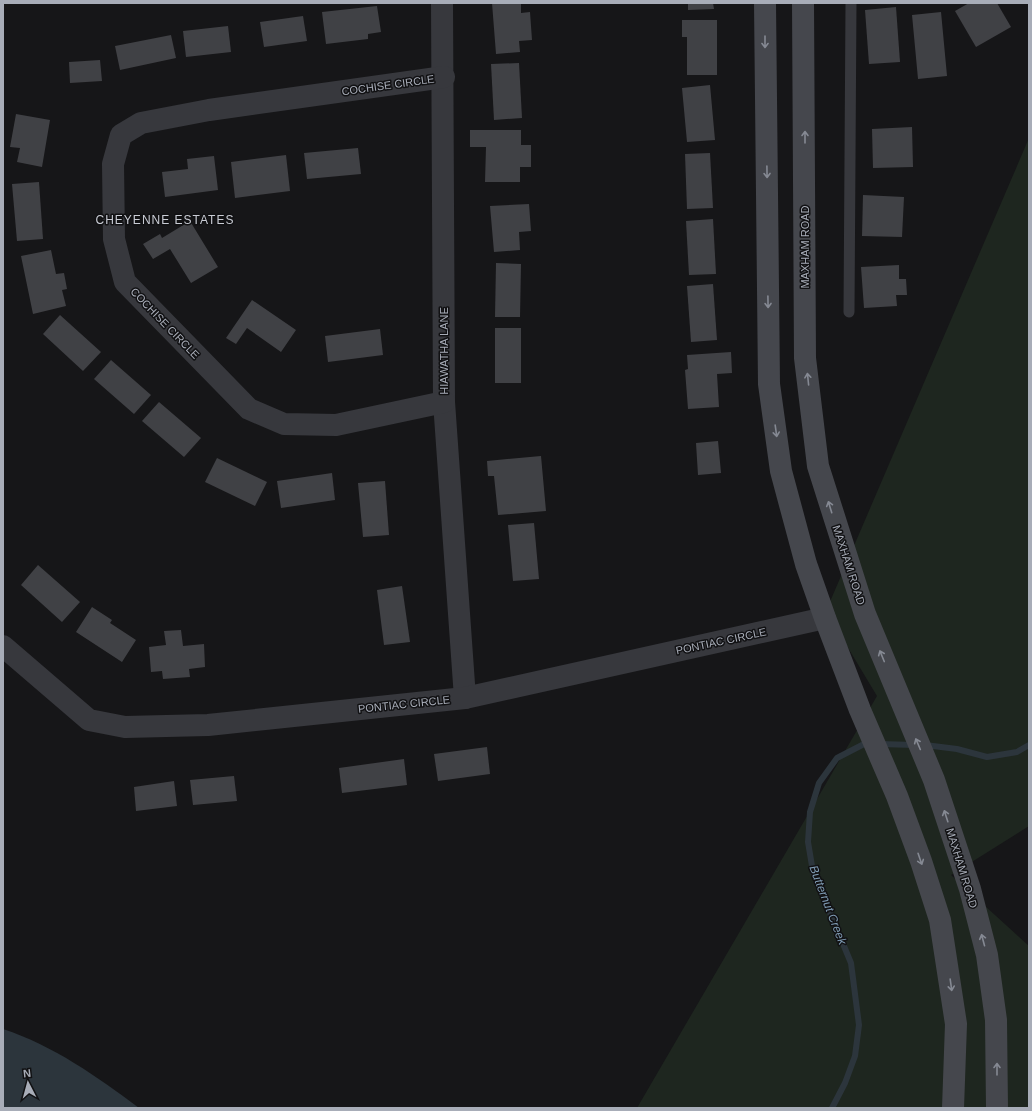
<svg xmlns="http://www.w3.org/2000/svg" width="1032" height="1111" viewBox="0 0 1032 1111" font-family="Arial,sans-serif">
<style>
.green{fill:#1e261f}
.water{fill:#2c353c}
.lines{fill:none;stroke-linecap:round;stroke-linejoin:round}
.stream{stroke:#2c353c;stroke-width:6}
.building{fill:#404145}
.service{stroke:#37383d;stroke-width:11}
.minor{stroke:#37383d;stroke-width:22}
.secondary{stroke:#45474d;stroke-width:22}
.oneway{stroke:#858993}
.labels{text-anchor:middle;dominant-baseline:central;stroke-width:3;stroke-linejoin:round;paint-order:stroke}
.street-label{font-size:11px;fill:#a8adb8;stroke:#111113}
.neighbourhood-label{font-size:12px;letter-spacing:1px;fill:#c9ccd4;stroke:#111113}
.water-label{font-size:12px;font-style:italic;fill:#7f9bb3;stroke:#111113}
</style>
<rect width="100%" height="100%" fill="#161618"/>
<!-- green -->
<path class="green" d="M1029 138V826L951 875 1029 946V1108H637L877 696 826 611Z"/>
<!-- water -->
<path class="water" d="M3 1029C54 1046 96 1076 139 1108H3Z"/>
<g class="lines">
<!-- stream -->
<g class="stream">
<path d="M879 744 915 745"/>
<path d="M925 745 957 749 987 757 1017 752 1029 745"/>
<path d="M832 1108 845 1083 855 1056 859 1025 851 963 813 872 808 842 810 812 819 783 837 758 864 744H869"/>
</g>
</g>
<!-- building -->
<g class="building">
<path d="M492 3H521V13L530 12 532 40 519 41 520 52 496 54Z"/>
<path d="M688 3H713L714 9 688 10Z"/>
<path d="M969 3H997L1011 27 976 47 955 11Z"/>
<path d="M377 6 381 32 368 34V39L326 44 322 12Z"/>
<path d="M896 7 900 62 869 64 865 10Z"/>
<path d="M941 12 947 76 918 79 912 15Z"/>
<path d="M303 16 307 41 264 47 260 22Z"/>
<path d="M682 20H717V75H687V37H682Z"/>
<path d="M228 26 231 52 186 57 183 31Z"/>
<path d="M171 35 176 58 120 70 115 46Z"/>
<path d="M100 60 102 81 70 83 69 62Z"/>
<path d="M519 63 522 118 494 120 491 64Z"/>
<path d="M710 85 715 140 687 142 682 88Z"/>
<path d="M16 114 50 120 42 167 17 162 20 148 10 147Z"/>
<path d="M912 127 913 167 873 168 872 129Z"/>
<path d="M470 130H521V145H531V167H520V182H485L486 147H470Z"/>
<path d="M358 148 361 174 307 179 304 153Z"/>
<path d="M710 153 713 208 687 209 685 154Z"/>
<path d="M286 155 290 191 235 198 231 162Z"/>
<path d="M214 156 218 190 165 197 162 172 188 169 187 159Z"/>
<path d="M39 182 43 239 17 241 12 184Z"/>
<path d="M863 195 904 197 902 237 862 236Z"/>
<path d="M529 204 531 231 519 232 520 250 494 252 490 206Z"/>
<path d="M713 219 716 274 689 275 686 221Z"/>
<path d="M190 221 218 267 191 283 170 249 153 259 143 244 160 234 162 238Z"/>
<path d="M51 250 56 274 64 273 67 289 62 290 66 306 33 314 21 256Z"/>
<path d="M496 263 521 264 520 317H495Z"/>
<path d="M899 265V279H906L907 295H896L897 306 864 308 861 267Z"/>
<path d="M713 284 717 340 691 342 687 286Z"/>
<path d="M252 300 296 330 281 352 247 328 236 344 226 338Z"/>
<path d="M60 315 101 352 83 371 43 334Z"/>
<rect x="495" y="328" width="26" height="55"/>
<path d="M380 329 383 355 328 362 325 336Z"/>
<path d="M731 352 732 373 717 374 719 407 688 409 685 370 688 369 687 355Z"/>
<path d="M111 360 151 395 134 414 94 379Z"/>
<path d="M159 402 201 438 184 457 142 421Z"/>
<path d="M718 441 721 473 698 475 696 443Z"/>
<path d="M541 456 546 511 498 515 494 476H488L487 461Z"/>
<path d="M217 458 267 482 255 506 205 482Z"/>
<path d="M332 473 335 500 281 508 277 481Z"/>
<path d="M385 481 389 535 363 537 358 483Z"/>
<path d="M534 523 539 579 513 581 508 525Z"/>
<path d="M38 565 80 602 62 622 21 585Z"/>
<path d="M402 586 410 642 384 645 377 590Z"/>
<path d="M92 607 112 620 110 623 136 640 122 662 76 632Z"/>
<path d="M181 630 183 646 204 644 205 667 189 669 190 677 163 679 162 671 151 672 149 647 166 645 164 631Z"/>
<path d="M487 747 490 774 438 781 434 754Z"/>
<path d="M404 759 407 785 342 793 339 768Z"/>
<path d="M234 776 237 801 193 805 190 780Z"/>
<path d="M174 781 177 806 136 811 134 787Z"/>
</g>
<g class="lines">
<!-- service -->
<path class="service" d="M849 312 851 3"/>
<!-- minor -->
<g class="minor">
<path d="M442 3 444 402 465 698"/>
<path d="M444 77 209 110 141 123 121 135 113 164 114 239 125 282 249 409 284 424 336 425 444 402"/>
<path d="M3 646 89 720 125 727 208 725 465 698 825 618"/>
</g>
<!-- secondary -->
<g class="secondary">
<path d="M765 3 769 384 781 471 806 564 825 618 860 710 897 796 921 861 940 920 956 1024 953 1108"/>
<path d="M803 3 805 358 818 466 865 614 934 780 970 889 987 955 996 1020 997 1108"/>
</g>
</g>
<!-- one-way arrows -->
<defs><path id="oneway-shaft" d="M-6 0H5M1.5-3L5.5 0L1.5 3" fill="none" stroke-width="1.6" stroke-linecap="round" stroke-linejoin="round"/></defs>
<g class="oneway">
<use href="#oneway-shaft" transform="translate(765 42) rotate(90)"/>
<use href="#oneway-shaft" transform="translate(805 137) rotate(-90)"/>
<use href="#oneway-shaft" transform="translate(767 172) rotate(89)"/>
<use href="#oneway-shaft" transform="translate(768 302) rotate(89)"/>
<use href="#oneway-shaft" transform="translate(808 379) rotate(-96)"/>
<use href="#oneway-shaft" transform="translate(776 431) rotate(82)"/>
<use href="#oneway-shaft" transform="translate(830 507) rotate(-107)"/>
<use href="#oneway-shaft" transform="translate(882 656) rotate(-112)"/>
<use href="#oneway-shaft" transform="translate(918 744) rotate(-113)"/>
<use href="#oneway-shaft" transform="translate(946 816) rotate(-108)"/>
<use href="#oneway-shaft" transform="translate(920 859) rotate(71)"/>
<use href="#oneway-shaft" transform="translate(983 940) rotate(-105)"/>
<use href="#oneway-shaft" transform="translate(951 985) rotate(82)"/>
<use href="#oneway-shaft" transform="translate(997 1069) rotate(-90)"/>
</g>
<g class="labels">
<!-- street labels -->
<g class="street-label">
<text transform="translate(388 85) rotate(-8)">COCHISE CIRCLE</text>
<text transform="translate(805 247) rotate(-90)">MAXHAM ROAD</text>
<text transform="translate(165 323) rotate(46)">COCHISE CIRCLE</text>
<text transform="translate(444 351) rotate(-90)">HIAWATHA LANE</text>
<text transform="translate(849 565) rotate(72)">MAXHAM ROAD</text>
<text transform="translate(721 641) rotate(-12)">PONTIAC CIRCLE</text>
<text transform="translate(404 704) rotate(-6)">PONTIAC CIRCLE</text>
<text transform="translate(962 868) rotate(73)">MAXHAM ROAD</text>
</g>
<!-- neighbourhood labels -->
<g class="neighbourhood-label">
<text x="165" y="220">CHEYENNE ESTATES</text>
</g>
<!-- water labels -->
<g class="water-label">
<text transform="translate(828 905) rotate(69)">Butternut Creek</text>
</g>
</g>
<!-- border -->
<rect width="1032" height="1111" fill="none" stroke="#a8adb8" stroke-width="8"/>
<!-- north arrow -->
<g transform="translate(28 1083) rotate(354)" stroke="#111113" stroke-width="3" paint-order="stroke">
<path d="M0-3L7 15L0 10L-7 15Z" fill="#a8adb8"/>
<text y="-6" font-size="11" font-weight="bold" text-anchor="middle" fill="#a8adb8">N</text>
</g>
</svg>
